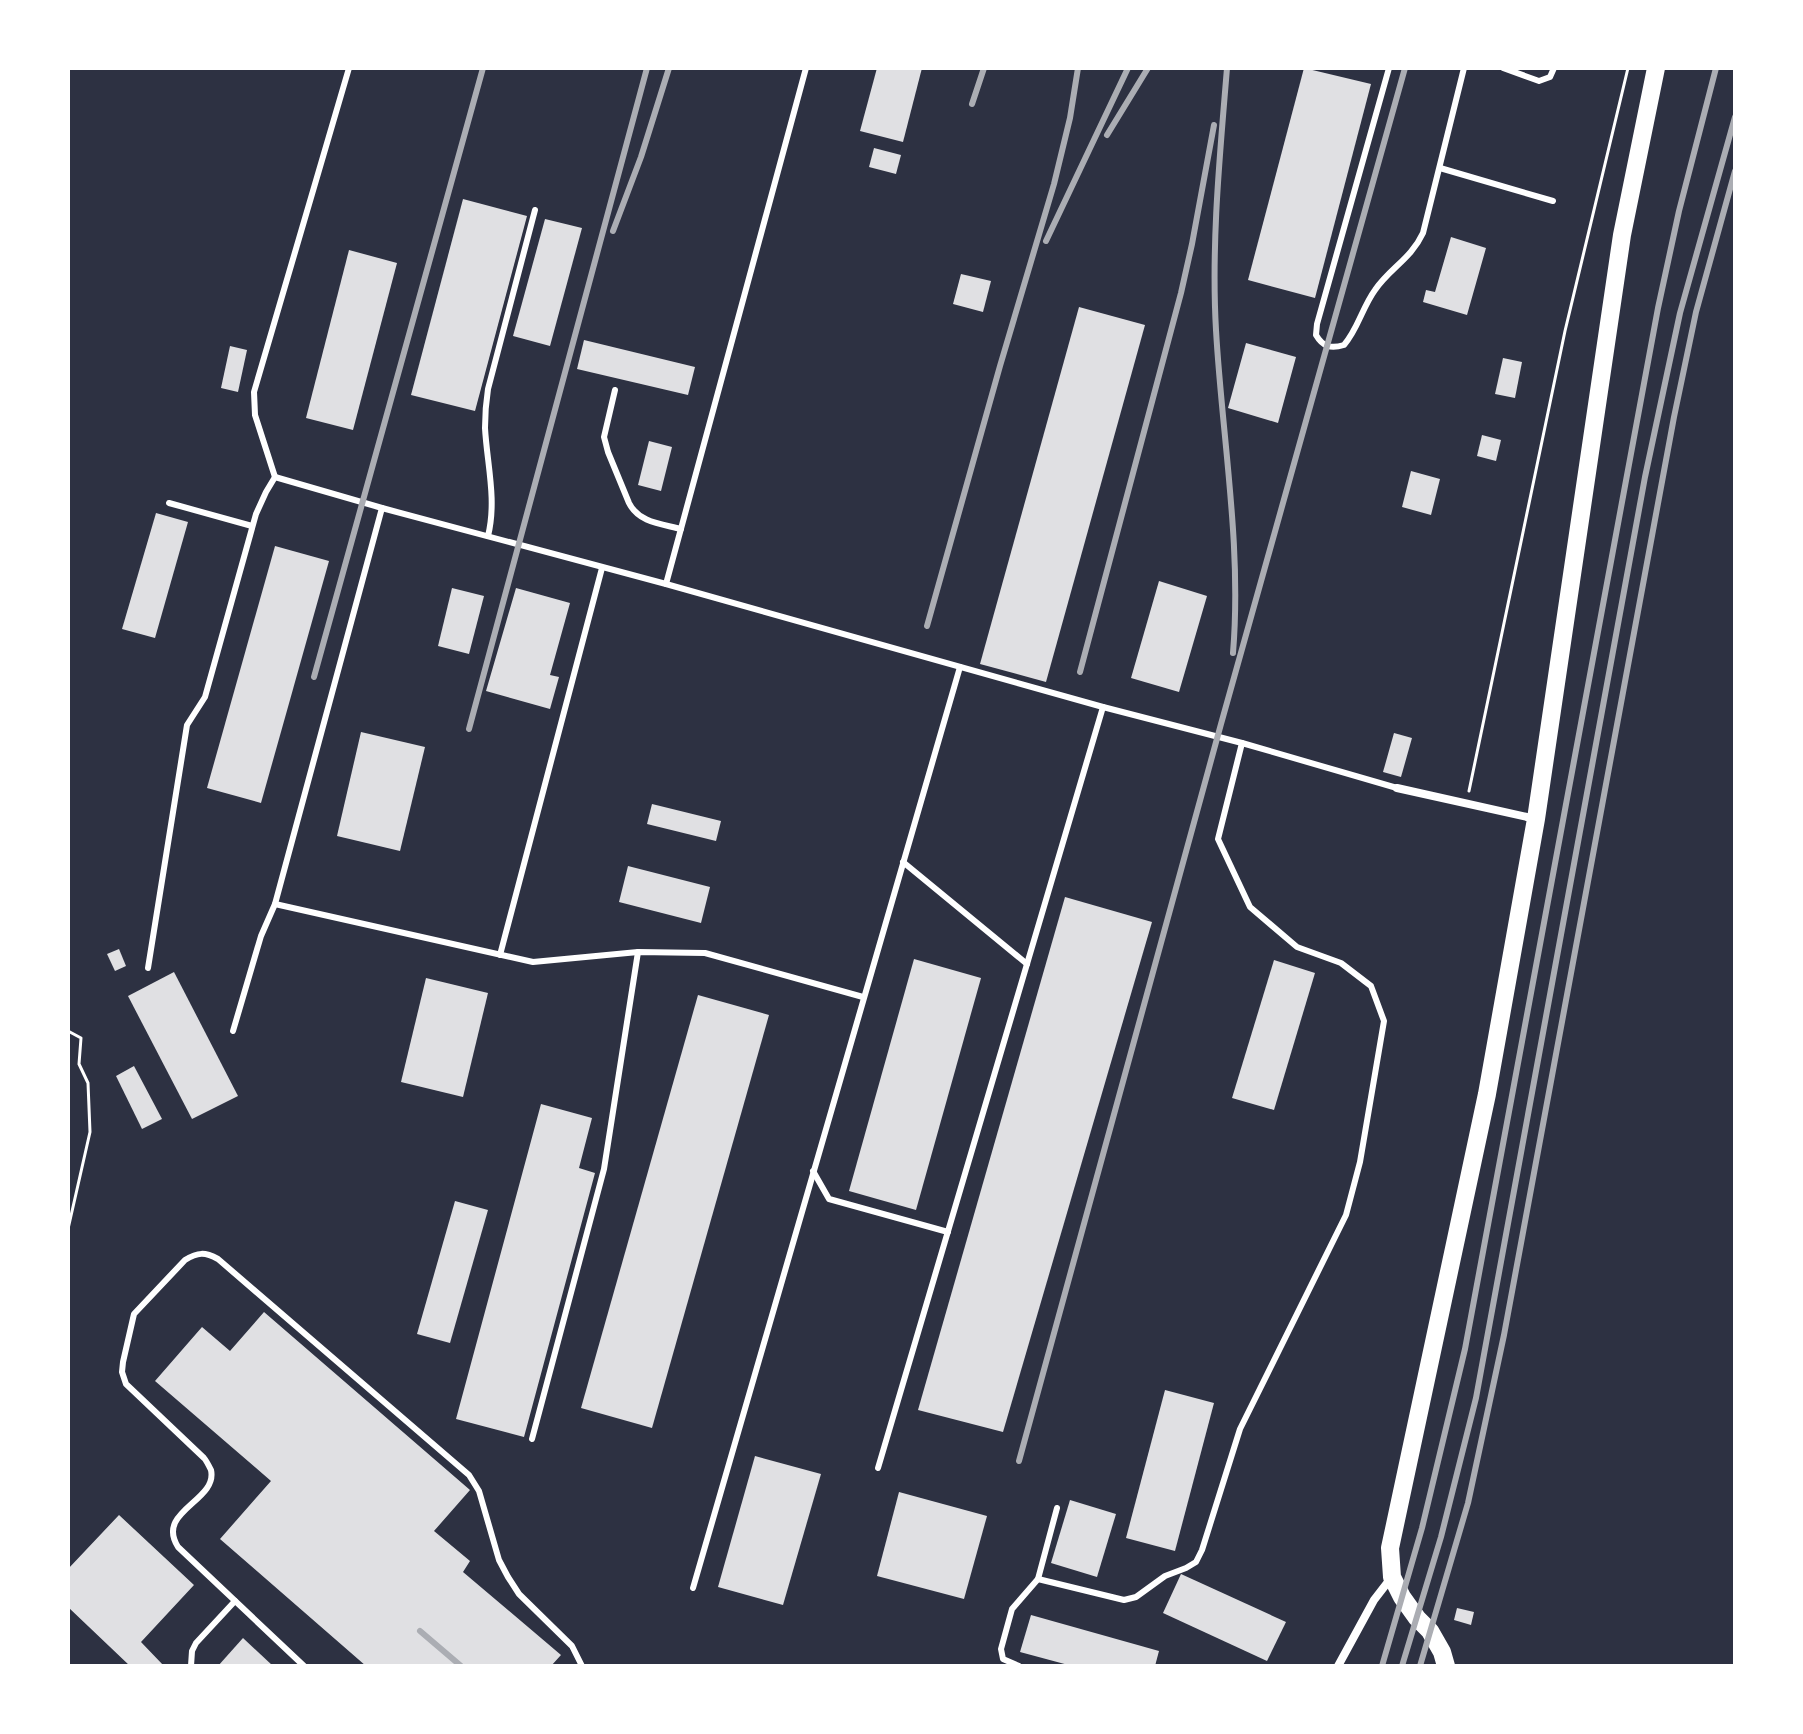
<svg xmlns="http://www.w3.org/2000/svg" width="1803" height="1734" viewBox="0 0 1803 1734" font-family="Literata,serif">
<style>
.building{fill:#e0e0e3}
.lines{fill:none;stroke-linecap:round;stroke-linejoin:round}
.path{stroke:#fff;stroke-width:3}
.service{stroke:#fff;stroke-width:6}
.minor{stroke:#fff;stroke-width:8}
.primary{stroke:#fff;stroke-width:18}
.rail{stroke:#abadb3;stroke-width:6}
</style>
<rect width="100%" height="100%" fill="#2d3142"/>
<!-- building -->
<g class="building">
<path d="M877 68H922L903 142 860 131Z"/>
<path d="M1304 68 1371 84 1315 298 1248 280Z"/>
<path d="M874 148 901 155 896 174 869 167Z"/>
<path d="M463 199 527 216 475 411 411 395Z"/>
<path d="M545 219 582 228 550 346 513 336Z"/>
<path d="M1451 237 1486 248 1467 315 1423 302 1426 290 1435 292Z"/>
<path d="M349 250 397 263 353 430 306 418Z"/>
<path d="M961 274 991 281 983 312 953 304Z"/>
<path d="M1079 307 1145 325 1046 682 980 664Z"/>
<path d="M584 340 695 367 688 395 577 369Z"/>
<path d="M1246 343 1296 357 1278 423 1228 408Z"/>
<path d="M230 346 247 350 238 392 221 388Z"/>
<path d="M1503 358 1522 362 1515 398 1495 394Z"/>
<path d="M1482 435 1501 440 1496 461 1477 456Z"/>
<path d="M649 441 672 447 661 491 638 485Z"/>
<path d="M1411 471 1440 479 1431 515 1402 507Z"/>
<path d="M156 513 188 522 155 638 122 629Z"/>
<path d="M275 546 329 561 261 803 207 788Z"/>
<path d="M1159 581 1207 596 1179 692 1131 678Z"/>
<path d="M452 588 484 596 469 654 438 646Z"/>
<path d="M516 588 570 603 550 675 559 677 550 709 486 691Z"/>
<path d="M361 732 425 747 400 851 337 836Z"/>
<path d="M1394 733 1412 738 1401 777 1383 772Z"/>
<path d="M652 804 721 821 716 841 647 824Z"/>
<path d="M628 866 710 887 701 923 619 902Z"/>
<path d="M1065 897 1152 922 1003 1432 918 1410Z"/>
<path d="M119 949 126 966 115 971 107 954Z"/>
<path d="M914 959 981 978 916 1210 849 1191Z"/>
<path d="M1274 960 1315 973 1274 1110 1232 1098Z"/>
<path d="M174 972 238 1096 192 1119 128 996Z"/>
<path d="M426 978 488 993 463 1097 401 1082Z"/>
<path d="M698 995 769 1015 652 1428 581 1408Z"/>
<path d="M134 1066 162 1119 142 1129 116 1076Z"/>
<path d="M541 1104 592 1118 579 1168 595 1173 524 1437 456 1419Z"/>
<path d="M455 1201 488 1210 450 1343 417 1334Z"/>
<path d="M264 1312 470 1490 434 1531 470 1561 463 1572 561 1655 551 1666H366L220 1539 271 1481 155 1381 202 1327 230 1351Z"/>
<path d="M1165 1390 1214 1403 1175 1551 1126 1538Z"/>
<path d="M755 1456 821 1474 783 1605 718 1587Z"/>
<path d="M899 1492 987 1516 964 1599 877 1576Z"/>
<path d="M1070 1500 1116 1514 1097 1577 1051 1563Z"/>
<path d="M119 1515 194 1585 141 1642 164 1666H130L68 1607V1569Z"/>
<path d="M1181 1574 1286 1622 1267 1661 1163 1613Z"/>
<path d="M1457 1608 1474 1612 1471 1625 1454 1620Z"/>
<path d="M1031 1615 1159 1651 1155 1666H1072L1020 1652Z"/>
<path d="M243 1638 273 1666H218Z"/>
</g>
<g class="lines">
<!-- path -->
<g class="path">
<path d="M1469 791 1565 331 1628 68"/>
<path d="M68 1031 81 1038 79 1064 88 1083 90 1132 68 1229"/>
</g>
<!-- service -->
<g class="service">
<path d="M1389 68 1317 324 1316 335C1323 347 1331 349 1344 345 1358 329 1362 308 1375 290 1390 268 1411 259 1423 233L1464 68"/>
<path d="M1503 68 1539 81 1550 77 1554 68"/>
<path d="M1440 168 1553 201"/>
<path d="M615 390 604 437 608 452 629 503C639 523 662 524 681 529"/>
<path d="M275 477 382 508 666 584 1103 707 1242 743 1397 788"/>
<path d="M275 477 255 415 254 392 349 68"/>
<path d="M169 503 252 526"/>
<path d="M488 536C497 500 487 464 485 428 485 415 486 402 488 389L535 210"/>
<path d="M666 584 806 68"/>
<path d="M903 862 1027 964"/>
<path d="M275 904 533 962 638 952 705 953 863 997"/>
<path d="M500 955 602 568"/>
<path d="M148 968 187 725 205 697 256 514 266 492 275 477"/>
<path d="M233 1031 261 936 275 904 382 508"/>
<path d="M813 1171 829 1199 948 1232"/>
<path d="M532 1439 604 1169 638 952"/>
<path d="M878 1468 1103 707"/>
<path d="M1057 1508 1038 1579 1124 1600 1136 1597 1165 1576 1186 1568 1196 1562 1202 1550 1240 1429 1346 1215 1360 1162 1384 1021 1371 986 1341 963 1297 947 1250 907 1218 839 1242 743"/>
<path d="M693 1588 960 667"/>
<path d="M191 1666 192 1651 196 1643 235 1601"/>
<path d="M304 1666 178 1547C155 1511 218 1501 211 1470 210 1468 206 1460 204 1458L126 1384 122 1372 123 1362 134 1314 185 1260C198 1252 205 1252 218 1259L469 1475 479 1491 499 1560 508 1577 519 1594 572 1646 582 1666"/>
<path d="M1019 1666 1003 1659 1001 1649 1012 1609 1038 1579"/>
</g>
<!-- minor -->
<g class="minor">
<path d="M1397 788 1536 819"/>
<path d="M1338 1666 1374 1600 1391 1578"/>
</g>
<!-- primary -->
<path class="primary" d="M1446 1666 1442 1652 1430 1631 1417 1618 1402 1597 1392 1577 1390 1548 1487 1094 1536 819 1622 235 1656 68"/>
<!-- rail -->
<g class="rail">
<path d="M1227 68C1220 154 1211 243 1216 330 1222 437 1242 545 1233 653"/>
<path d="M972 104 984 68"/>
<path d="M1107 135 1148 68"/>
<path d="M613 231 641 157 669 68"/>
<path d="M1046 241 1128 68"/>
<path d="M927 626 1000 366 1054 184 1070 118 1078 68"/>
<path d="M1080 672 1181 293 1192 244 1214 125"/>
<path d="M314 677 483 68"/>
<path d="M469 729 647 68"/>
<path d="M1019 1461 1221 724 1405 68"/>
<path d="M420 1631 461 1666"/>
<path d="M1382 1666 1422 1528 1465 1349 1658 308 1679 211 1716 68"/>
<path d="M1402 1666 1441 1537 1476 1398 1645 477 1680 313 1735 117"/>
<path d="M1420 1666 1468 1503 1504 1335 1674 417 1696 312 1735 171"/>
</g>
</g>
<!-- border -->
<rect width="1803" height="1734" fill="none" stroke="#ffffff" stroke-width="140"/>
</svg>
